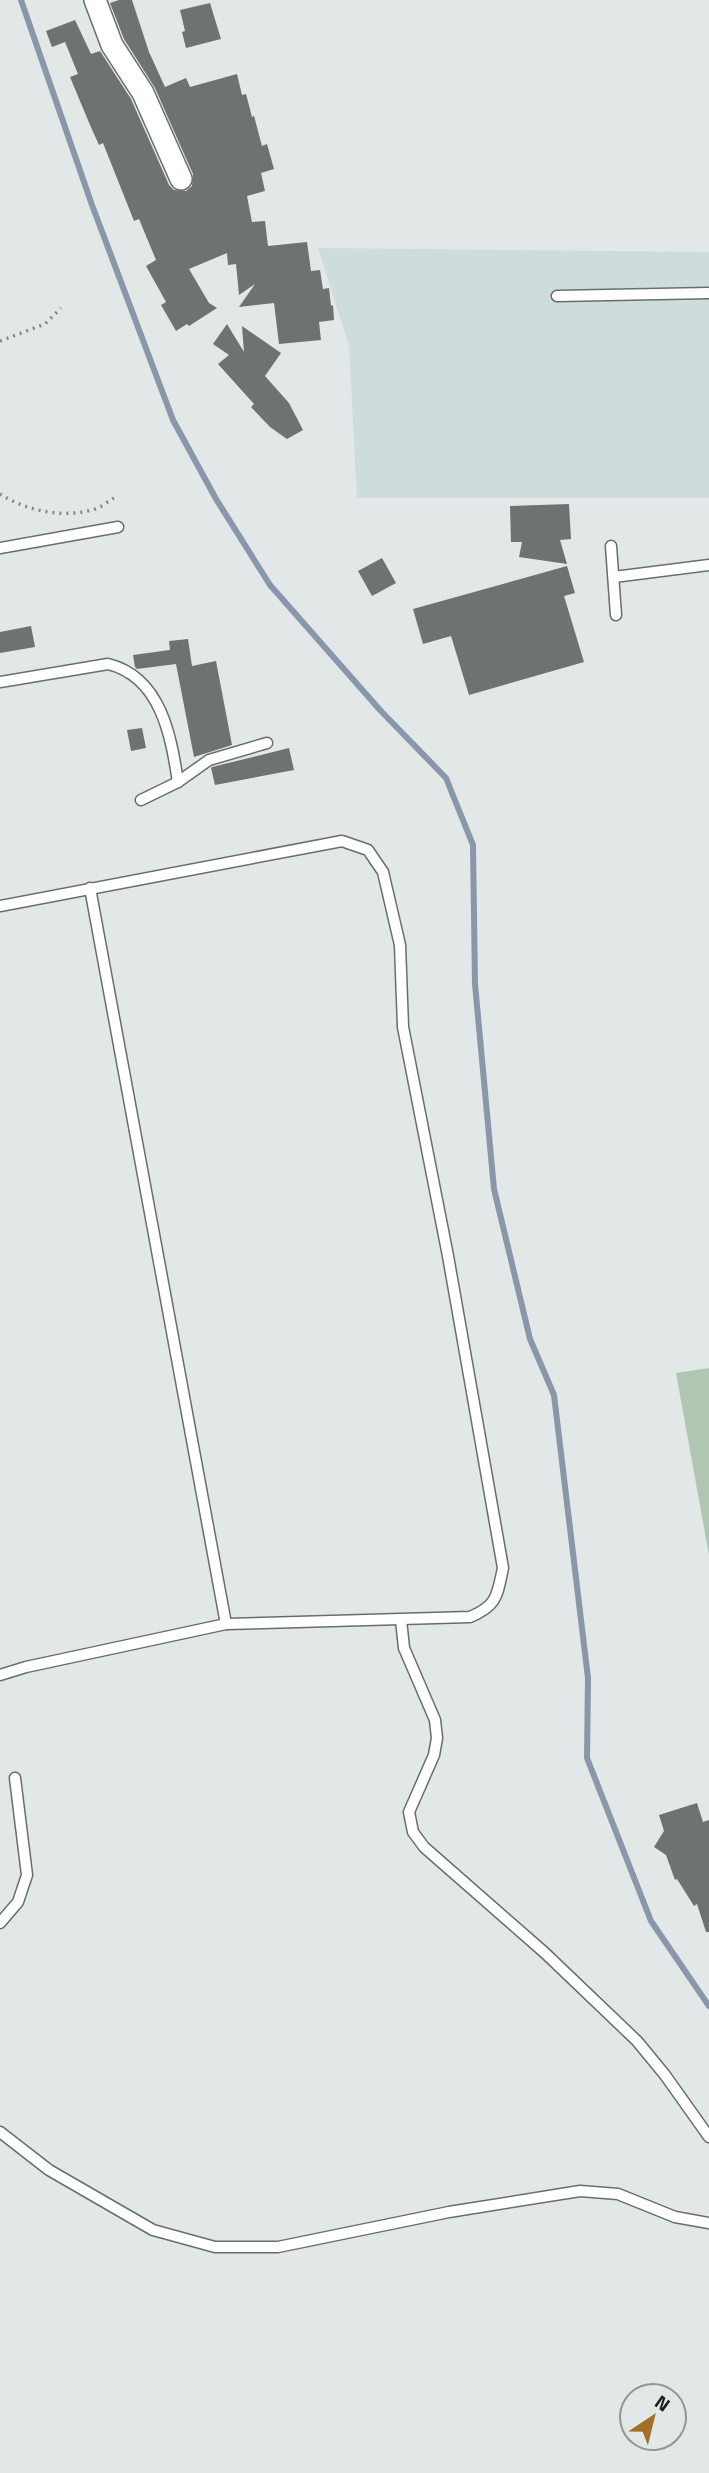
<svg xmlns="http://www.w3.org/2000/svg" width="709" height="2473" viewBox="0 0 709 2473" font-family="'Titillium Web',sans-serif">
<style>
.built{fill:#cedcdd}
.green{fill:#aec6b2}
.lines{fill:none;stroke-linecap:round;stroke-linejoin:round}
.stream{stroke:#8897aa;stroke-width:6}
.building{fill:#6e7271}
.service-casing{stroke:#696d6d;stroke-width:13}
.minor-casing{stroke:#696d6d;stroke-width:24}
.path{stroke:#868989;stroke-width:3.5;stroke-dasharray:2 5;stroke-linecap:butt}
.service{stroke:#fff;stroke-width:10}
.minor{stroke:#fff;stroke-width:21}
</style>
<rect width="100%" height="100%" fill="#e2e7e7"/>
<!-- built -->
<path class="built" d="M318 248 709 252V498H357L349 346Z"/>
<!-- green -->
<path class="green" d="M709 1368V1555L676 1373Z"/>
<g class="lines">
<!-- stream -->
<path class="stream" d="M21 0 92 205 173 420 216 499 270 585 380 710 446 778 473 845 475 984 494 1189 530 1339 554 1395 588 1678 587 1758 651 1921 709 2006"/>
</g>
<!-- building -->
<g class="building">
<path d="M119 0H132L149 52 165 87 186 78 190 87 237 74 242 95 246 94 252 117 254 116 262 146 267 144 274 169 261 173 265 191 247 196 252 222 265 221 268 246 307 242 311 271 320 270 323 289 329 288 331 306 333 305 334 320 319 322 321 340 279 344 274 303 239 307 255 284 239 295 236 264 228 265 227 253 189 269 209 303 217 308 189 326 187 324 176 331 161 305 166 302 146 266 156 260 139 219 134 221 103 143 99 145 90 125 70 77 78 74 65 42 52 47 46 31 75 20 91 54 100 51 131 99 169 185 174 190 186 191 192 186 193 174 155 88 124 39 110 3Z"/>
<path d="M210 3 221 39 186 48 182 32 185 31 180 10Z"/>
<path d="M227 324 244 352 242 326 281 353 265 376 289 403 303 430 287 439 270 427 251 407 254 404 218 364 229 355 213 344Z"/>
<path d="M569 504 571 539 560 540 567 564 519 557 522 542H511L510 506Z"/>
<path d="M382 558 396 583 372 596 358 571Z"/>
<path d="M567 566 575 593 564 596 584 662 469 695 451 636 423 644 413 609Z"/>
<path d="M31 626 35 647 0 653V632Z"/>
<path d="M188 639 192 666 216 661 232 745 194 757 176 664 137 669 135 667 133 655 170 650 169 641Z"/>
<path d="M142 728 146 748 131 751 127 730Z"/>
<path d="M289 748 294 770 215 785 211 768 212 767Z"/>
<path d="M697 1803 703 1822 709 1820V1932H706L697 1904 694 1906 677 1879 675 1880 666 1855 654 1847 664 1831 659 1815Z"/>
</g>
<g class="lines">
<defs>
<g id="service">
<path d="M557 296 709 293"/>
<path d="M611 546 616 615"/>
<path d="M0 548 118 527"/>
<path d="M614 577 709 565"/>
<path d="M0 682 108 664C161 677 171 736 178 782"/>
<path d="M141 800 178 782 209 760 267 743"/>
<path d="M90 888 226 1624"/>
<path d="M0 906 342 841 368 850 383 872 400 945 403 1027 448 1256 503 1568C497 1596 497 1606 470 1617L226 1624 26 1667 0 1675"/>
<path d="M401 1620 404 1648 435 1720 437 1738 434 1755 409 1812 413 1832 424 1847 545 1953 637 2041 665 2075 709 2137"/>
<path d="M0 1923 18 1902 27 1875 15 1778"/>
<path d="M0 2132 49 2170 153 2230 215 2247H278L449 2212 580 2191 618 2194 675 2217 709 2223"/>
</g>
<path id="minor" d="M95 0 112 45 143 93 181 179"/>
</defs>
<!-- service casing -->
<use href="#service" class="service-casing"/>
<!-- minor casing -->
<use href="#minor" class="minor-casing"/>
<!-- path -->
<g class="path">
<path d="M0 341 45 324 61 308"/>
<path d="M0 494C27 511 64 519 95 509 102 507 108 501 114 498"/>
</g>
<!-- service -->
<use href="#service" class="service"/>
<!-- minor -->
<use href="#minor" class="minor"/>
</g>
<!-- north arrow -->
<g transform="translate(653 2417) rotate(35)"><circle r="33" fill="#e2e7e7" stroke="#929696" stroke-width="2"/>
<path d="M0-5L12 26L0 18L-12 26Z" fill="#a37027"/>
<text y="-10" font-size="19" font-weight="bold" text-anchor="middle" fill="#1b1d1d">N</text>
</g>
</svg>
